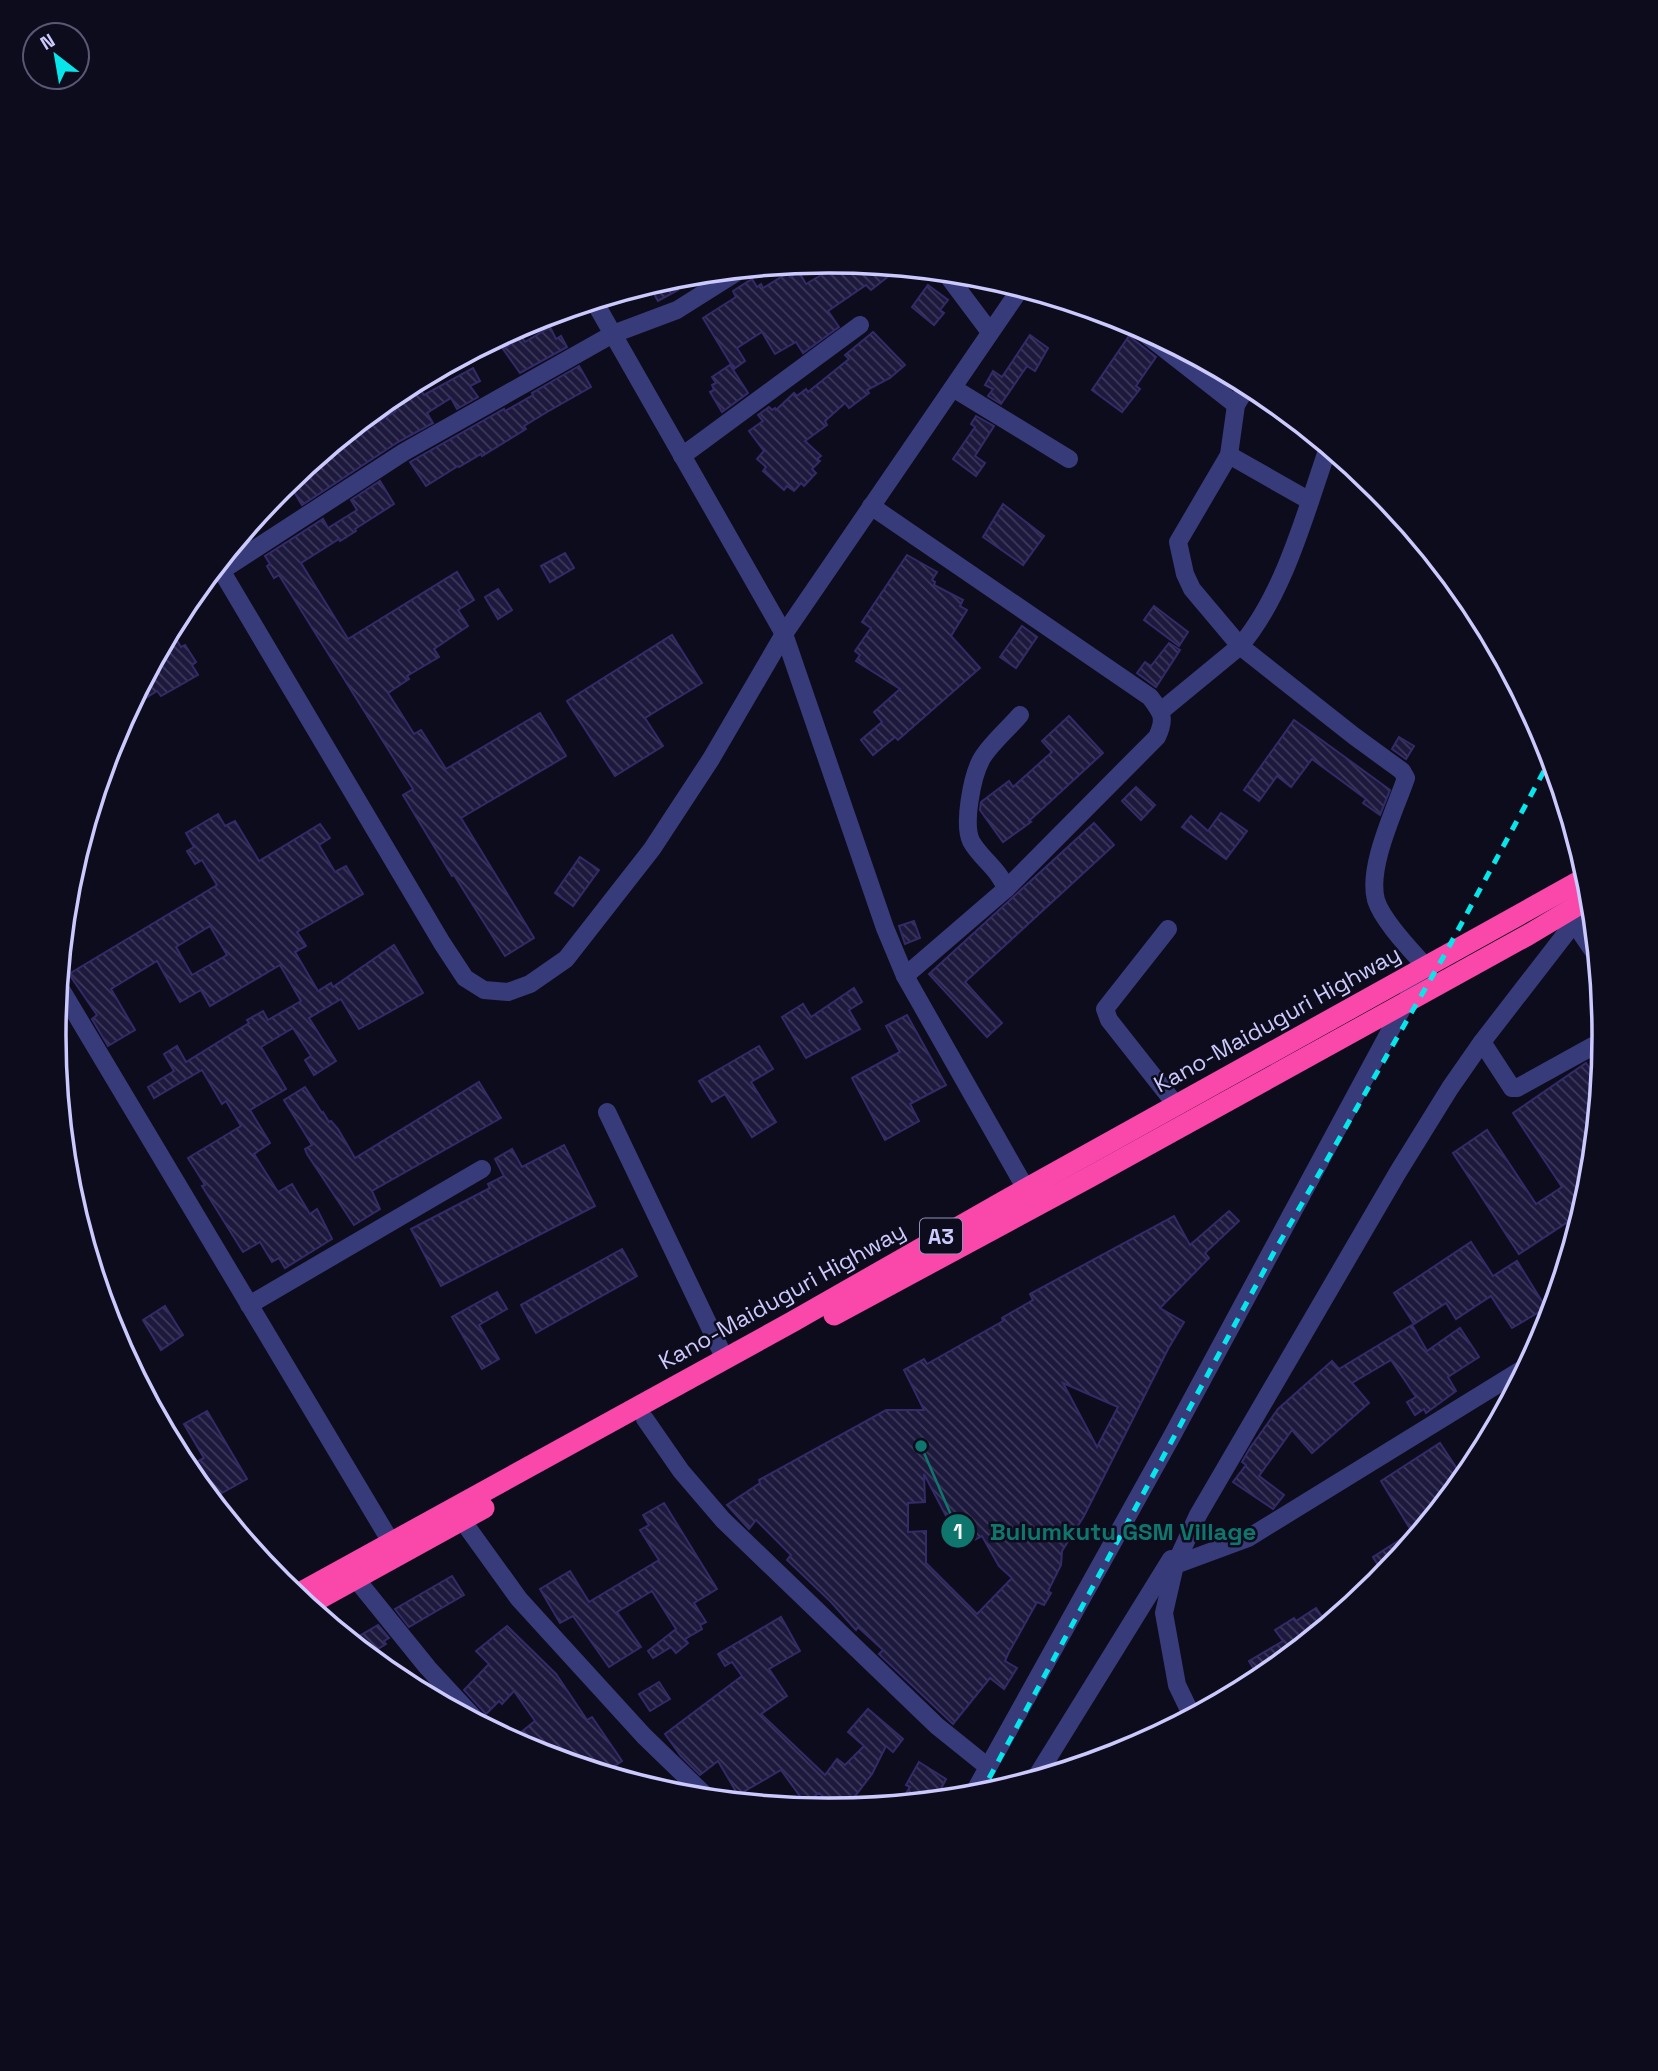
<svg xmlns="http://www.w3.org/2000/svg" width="1658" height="2071" viewBox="0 0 1658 2071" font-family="'Space Grotesk',sans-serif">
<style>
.building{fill:url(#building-back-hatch);stroke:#332b68;stroke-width:2;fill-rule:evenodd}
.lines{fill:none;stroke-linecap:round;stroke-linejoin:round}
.minor{stroke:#383b7a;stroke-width:18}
.highway{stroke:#fa48aa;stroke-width:21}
.rail{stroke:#07e6eb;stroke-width:5;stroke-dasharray:10 9;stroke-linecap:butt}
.labels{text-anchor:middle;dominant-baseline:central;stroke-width:5;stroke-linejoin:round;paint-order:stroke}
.shield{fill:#0d0c1c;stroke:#9290ba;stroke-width:2}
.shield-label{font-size:21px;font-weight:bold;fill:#cbc9fd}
.street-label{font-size:23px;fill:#cbc9fd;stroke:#0d0c1c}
.rim{fill:none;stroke:#cbc9fd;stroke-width:3.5}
.leader{fill:none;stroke:#0f766e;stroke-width:2.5}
.callout-dot{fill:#0f766e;stroke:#0d0c1c;stroke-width:2.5}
.mark-label{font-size:21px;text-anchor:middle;font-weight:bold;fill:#fff}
.callout-label{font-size:24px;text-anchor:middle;font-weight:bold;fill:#0f766e;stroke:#0d0c1c;stroke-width:5;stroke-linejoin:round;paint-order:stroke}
</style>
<defs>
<pattern id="building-back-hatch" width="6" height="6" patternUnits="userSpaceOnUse" patternTransform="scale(1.75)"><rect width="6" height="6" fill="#1d193d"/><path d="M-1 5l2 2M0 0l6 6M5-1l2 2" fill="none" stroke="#3c395a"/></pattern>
</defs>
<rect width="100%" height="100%" fill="#0d0c1c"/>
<!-- building -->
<g class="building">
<path d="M847 263 899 268 871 290 866 285 828 311 839 327 803 353 796 342 775 354 762 332 737 348 745 361 734 369 703 318 736 297 733 291 752 279 757 287 761 284 763 288 788 273 790 277 799 272 806 284 828 271 831 275Z"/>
<path d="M672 278 678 290 658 301 649 285Z"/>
<path d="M928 285 948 300 940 310 944 313 934 325 912 307Z"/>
<path d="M550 327 556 339 561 336 567 347 520 373 503 349 522 337 525 342Z"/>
<path d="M873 332 905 365 890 378 867 390 869 393 849 408 845 403 825 421 827 425 805 441 821 456 817 459 820 461 812 469 816 473 804 486 801 483 794 491 787 486 784 490 763 471 766 467 757 459 764 451 749 431 763 421 758 415 769 407 772 410 775 408 776 410 794 393 797 396 806 389 808 392 849 359 845 355Z"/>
<path d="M1030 335 1048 348 1035 371 1027 366 1001 404 988 396 993 389 985 385 993 371 1002 377Z"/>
<path d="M1129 336 1156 357 1136 386 1140 389 1122 412 1092 390Z"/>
<path d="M730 365 748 393 722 412 710 392 714 390 712 385 716 383 712 377Z"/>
<path d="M579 366 591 387 547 412 524 426 526 429 482 456 481 454 459 467 458 466 426 486 410 462 504 409 505 411 533 395 532 393Z"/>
<path d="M473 368 480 381 470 386 478 397 457 409 451 398 427 413 433 423 398 442 302 505 288 482 345 436 347 440 396 411 389 399 399 391 416 382 424 395Z"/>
<path d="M976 416 994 426 975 456 985 463 976 476 953 459 975 427 971 424Z"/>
<path d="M380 481 394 504 355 529 356 531 340 541 339 539 301 563 348 639 457 572 474 600 458 610 468 626 434 649 439 657 407 676 409 679 388 693 414 734 421 730 446 769 540 713 566 756 461 818 534 938 505 956 454 875 452 876 403 795 413 789 279 575 274 578 267 566 270 564 265 556 323 519 328 528 357 510 351 500Z"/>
<path d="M1003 504 1044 536 1023 565 983 537Z"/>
<path d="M565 553 574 568 550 582 541 566Z"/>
<path d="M907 555 937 572 932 580 935 582 934 585 963 600 960 606 967 610 951 636 980 668 898 740 895 737 873 755 861 740 882 722 874 712 900 689 856 661 860 655 855 651 871 628 862 622Z"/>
<path d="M498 589 512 610 498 619 485 597Z"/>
<path d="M1154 606 1188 632 1179 646 1144 620Z"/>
<path d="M1022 626 1037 637 1016 668 1000 657Z"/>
<path d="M171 631 181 647 185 645 196 662 192 665 198 675 161 696 157 691 130 708Z"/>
<path d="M672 635 702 683 645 718 663 746 615 776 567 701Z"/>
<path d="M1169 643 1180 650 1156 687 1137 673 1145 662 1151 666Z"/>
<path d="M1069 716 1103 753 1029 821 1031 822 1003 842 980 810 981 802 1009 781 1013 787 1052 752 1042 741Z"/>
<path d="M1294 720 1390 790 1380 815 1363 803 1366 799 1312 759 1291 787 1277 776 1259 801 1244 790Z"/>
<path d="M1399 737 1414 746 1406 759 1392 749Z"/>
<path d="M1136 787 1155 805 1141 820 1122 801Z"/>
<path d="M1221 813 1247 831 1226 859 1182 827 1191 816 1208 831Z"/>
<path d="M218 814 225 826 235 821 259 861 320 824 330 838 319 845 335 872 346 866 363 894 297 932 306 946 295 952 318 991 331 983 333 987 394 945 423 993 359 1029 341 999 309 1018 336 1061 314 1075 305 1060 311 1056 293 1028 261 1047 286 1089 250 1110 270 1143 254 1154 278 1192 292 1184 310 1214 317 1209 332 1239 285 1268 279 1258 272 1262 260 1242 243 1252 202 1186 205 1185 188 1158 241 1126 226 1101 222 1104 202 1070 154 1098 148 1087 174 1071 164 1054 177 1046 186 1062 249 1023 247 1020 263 1011 268 1020 301 1001 280 965 210 1006 201 990 180 1002 157 961 111 989 135 1030 108 1046 92 1019 97 1015 69 974 217 885 202 860 195 864 187 851 194 847 186 833ZM210 926 227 955 192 975 176 947Z"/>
<path d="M1094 823 1114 845 965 982 1002 1023 987 1037 929 974Z"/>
<path d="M580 857 599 870 573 906 555 893Z"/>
<path d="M914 921 920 938 905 944 899 926Z"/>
<path d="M854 988 862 1002 849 1010 860 1029 806 1058 782 1017 803 1004 811 1017Z"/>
<path d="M907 1015 946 1085 910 1104 919 1121 885 1140 852 1078 900 1052 886 1026Z"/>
<path d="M759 1046 773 1069 751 1082 776 1122 752 1137 725 1094 712 1102 699 1081Z"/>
<path d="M1586 1063 1599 1082 1589 1187 1581 1213 1519 1254 1453 1153 1487 1130 1536 1204 1562 1187 1513 1113Z"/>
<path d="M479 1082 501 1118 372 1191 380 1209 354 1225 307 1154 305 1149 312 1145 284 1100 305 1087 322 1113 323 1112 329 1122 331 1121 338 1129 355 1158Z"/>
<path d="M564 1145 595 1206 441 1286 411 1229 490 1188 488 1184 504 1176 495 1159 512 1149 522 1167Z"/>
<path d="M1229 1211 1239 1221 1205 1253 1209 1258 1160 1308 1184 1322 1168 1349 1084 1516 1062 1551 1061 1565 1048 1591 1051 1593 1044 1605 1037 1602 1008 1654 1005 1661 1017 1668 1004 1689 990 1678 953 1724 879 1654 883 1650 858 1627 856 1630 831 1602 787 1560 791 1555 756 1520 749 1529 727 1505 760 1483 759 1480 886 1410H924L904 1370 924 1359 927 1364 1003 1321 1002 1318 1033 1300 1030 1294 1174 1216 1190 1245ZM1063 1383 1118 1407 1097 1447ZM924 1474 962 1546 982 1536 999 1566 1012 1578 977 1614 926 1563V1531L908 1532V1503L925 1502Z"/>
<path d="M1471 1242 1493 1276 1517 1261 1546 1308 1512 1328 1491 1296 1456 1319 1446 1303 1414 1324 1394 1293Z"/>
<path d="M622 1249 637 1276 536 1333 521 1305Z"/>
<path d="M497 1292 507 1309 479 1325 499 1359 482 1369 452 1317Z"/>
<path d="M165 1306 183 1335 161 1350 143 1320Z"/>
<path d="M1412 1325 1427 1351 1460 1328 1479 1357 1448 1377 1456 1391 1426 1413 1424 1409 1415 1415 1407 1402 1416 1397 1391 1360 1352 1383 1369 1403 1312 1453 1292 1430 1259 1476 1284 1495 1273 1509 1233 1482 1246 1465 1242 1462 1250 1448 1278 1409 1332 1361 1339 1369Z"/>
<path d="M207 1411 247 1479 213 1498 193 1464 204 1458 184 1424Z"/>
<path d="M1440 1443 1463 1478 1383 1573 1373 1557 1412 1532 1381 1481Z"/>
<path d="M664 1503 717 1589 694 1603 706 1622 700 1625 702 1629 685 1639 688 1643 676 1653 671 1647 653 1658 648 1651 676 1629 652 1591 617 1612 641 1647 609 1667 573 1616 560 1623 540 1589 570 1571 589 1602 659 1560 640 1530 649 1525 643 1515Z"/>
<path d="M452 1576 464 1595 409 1627 395 1609Z"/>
<path d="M1316 1608 1327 1624 1260 1679 1249 1661 1283 1641 1275 1630 1294 1618 1296 1621Z"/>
<path d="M781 1617 800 1651 769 1669 787 1696 761 1714 825 1775 837 1759 845 1765 864 1746 848 1732 868 1709 903 1739 893 1752 886 1746 872 1774 845 1809H838L819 1793 805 1803 781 1770 738 1795 718 1761 700 1775 681 1756 665 1734 742 1676 732 1662 725 1666 718 1654Z"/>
<path d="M378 1625 389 1638 384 1641 386 1644 368 1655 351 1641Z"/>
<path d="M507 1626 556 1674 587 1720 592 1717 622 1761 604 1773 532 1751 511 1740 535 1721 514 1691 502 1704 499 1701 486 1714 464 1690 489 1664 476 1651Z"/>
<path d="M659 1682 670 1699 650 1711 639 1694Z"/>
<path d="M919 1762 946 1779 935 1800 900 1803 910 1787 906 1785Z"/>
</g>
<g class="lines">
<!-- minor -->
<g class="minor">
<path d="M945 272 990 332"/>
<path d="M594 301 784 634 885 928 905 976 1026 1189"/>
<path d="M1130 322 1236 405"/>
<path d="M953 388 1069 459"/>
<path d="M1229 455 1310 501"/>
<path d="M682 456 860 325"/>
<path d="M871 506 1150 697C1162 713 1166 718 1157 737L1006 889 905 976"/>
<path d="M218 565 442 943 465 978 484 990 508 992 530 984 566 959 652 849 711 759 784 634 1021 288"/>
<path d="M221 571 404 452 613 334 677 310 742 269"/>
<path d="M1161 711 1240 646C1284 595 1306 511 1328 448"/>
<path d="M1006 889C1000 870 980 858 971 841 963 824 972 777 981 760 988 746 1009 728 1020 715"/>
<path d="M1574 923 1596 955"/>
<path d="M1168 929 1105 1009 1109 1020 1176 1105"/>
<path d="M59 986 391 1542"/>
<path d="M1482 1042 1512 1088H1517L1593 1046"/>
<path d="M607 1112 725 1359"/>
<path d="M249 1305 482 1169"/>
<path d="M645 1419 681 1471 723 1520 937 1726 988 1767"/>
<path d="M462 1520 519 1599 644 1736 708 1798"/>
<path d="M1175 1565 1248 1538 1526 1367"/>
<path d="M356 1579 428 1668 479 1723"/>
<path d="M1192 1716 1177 1685 1164 1613 1175 1565 1198 1515 1398 1172 1450 1088 1482 1042 1591 901"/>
<path d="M1035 1779 1171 1559"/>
<path d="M972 1796 1172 1436 1425 966C1411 950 1382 920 1376 900 1367 867 1395 810 1406 778L1402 771 1354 736 1240 646 1192 589 1185 574 1178 542 1229 455 1236 405 1248 385"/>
</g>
<!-- highway -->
<g class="highway">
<path d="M834 1315 1088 1178 1528 935 1590 898"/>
<path d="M296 1595 792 1322 1004 1201 1587 877"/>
<path d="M308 1605 484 1508"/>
</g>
<!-- rail -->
<path class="rail" d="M980 1795 1273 1254 1445 954 1551 758"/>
</g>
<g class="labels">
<!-- shield labels -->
<rect class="shield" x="920" y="1218.5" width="42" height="35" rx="5"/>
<g class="shield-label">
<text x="941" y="1236">A3</text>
</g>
<!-- street labels -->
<g class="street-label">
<text transform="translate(1277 1019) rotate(-29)">Kano-Maiduguri Highway</text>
<text transform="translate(782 1296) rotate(-29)">Kano-Maiduguri Highway</text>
</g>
</g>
<!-- crop -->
<path d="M0 0H1658V2071H0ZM828 273H830A762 762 0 0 1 1592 1035V1036A762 762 0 0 1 830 1798H828A762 762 0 0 1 66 1036V1035A762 762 0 0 1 828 273Z" fill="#0d0c1c" fill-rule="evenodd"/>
<path class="rim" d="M828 273H830A762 762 0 0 1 1592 1035V1036A762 762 0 0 1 830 1798H828A762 762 0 0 1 66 1036V1035A762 762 0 0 1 828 273Z"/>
<!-- callouts -->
<path class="leader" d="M921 1446L958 1531"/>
<g class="callout-dot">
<circle cx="921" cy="1446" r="7"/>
<circle cx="958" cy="1531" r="18"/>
</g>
<g class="mark-label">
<text x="958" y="1539">1</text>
</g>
<g class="callout-label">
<text x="1123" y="1540">Bulumkutu GSM Village</text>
</g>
<!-- north arrow -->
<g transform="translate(56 56) rotate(329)"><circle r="33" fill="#0d0c1c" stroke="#595876" stroke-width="2"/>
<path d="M0-5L12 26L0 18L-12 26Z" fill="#07e6eb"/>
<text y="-10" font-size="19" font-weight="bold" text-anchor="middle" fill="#cbc9fd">N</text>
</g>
</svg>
